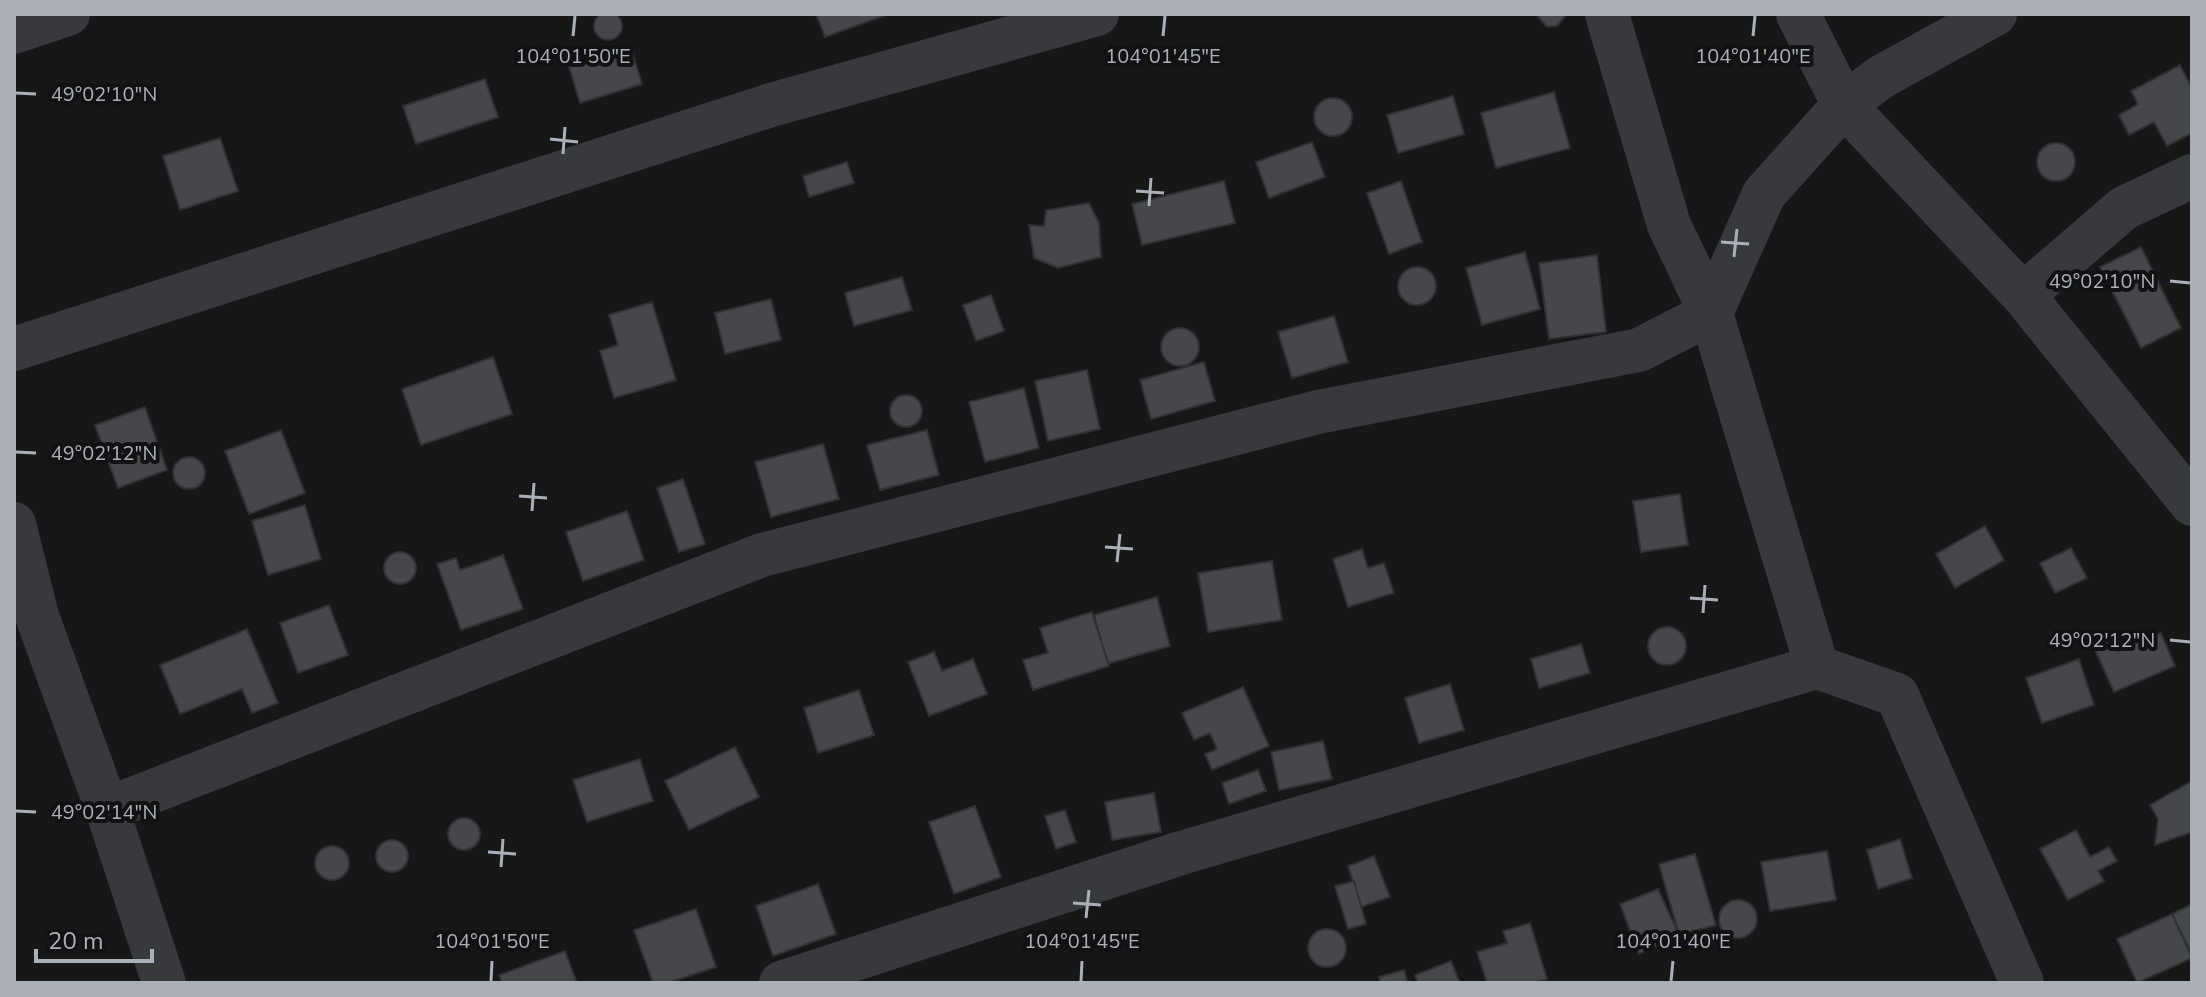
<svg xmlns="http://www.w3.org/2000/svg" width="2206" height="997" viewBox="0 0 2206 997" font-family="'Nunito Sans',sans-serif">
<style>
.building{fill:#46474b;stroke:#313134;stroke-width:2}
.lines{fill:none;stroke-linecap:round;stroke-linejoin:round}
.street{stroke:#38393d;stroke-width:44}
.ticks{fill:none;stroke:#abafb7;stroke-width:3}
.ticks-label{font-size:20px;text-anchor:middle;fill:#abafb7;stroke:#121213;stroke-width:8;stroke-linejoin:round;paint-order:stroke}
</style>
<rect width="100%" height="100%" fill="#171718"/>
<!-- building -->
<g class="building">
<circle cx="608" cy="26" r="14"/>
<path d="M816 14H889L825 37Z"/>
<path d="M1536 14H1566V15L1557 26 1547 27Z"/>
<path d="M631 48 642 84 580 103 569 67Z"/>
<path d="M2180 65 2192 88V133L2167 146 2154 122 2129 135 2119 115 2138 104 2131 91Z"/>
<path d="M485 79 498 117 416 144 403 106Z"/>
<path d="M1554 92 1570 148 1496 168 1481 113Z"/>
<path d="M1453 96 1464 134 1398 153 1387 115Z"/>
<circle cx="1333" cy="117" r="19"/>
<path d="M220 138 238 191 180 210 163 156Z"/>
<path d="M1312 142 1325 177 1269 198 1256 162Z"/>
<circle cx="2056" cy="162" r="19"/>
<path d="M847 162 854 183 809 197 803 176Z"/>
<path d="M1224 181 1235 223 1142 245 1132 204Z"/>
<path d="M1401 181 1422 242 1389 254 1367 193Z"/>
<path d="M1089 203 1099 223 1101 257 1058 268 1034 258 1029 225 1044 226 1046 210Z"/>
<path d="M2141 247 2181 328 2141 348 2100 267Z"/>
<path d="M1525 252 1540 309 1482 325 1466 268Z"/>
<path d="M1597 255 1606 332 1549 339 1539 263Z"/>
<circle cx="1417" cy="286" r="19"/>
<path d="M902 277 912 310 854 326 845 293Z"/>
<path d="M991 295 1004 331 976 341 963 305Z"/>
<path d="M771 299 781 340 725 354 715 313Z"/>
<path d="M652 302 676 380 614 398 600 351 618 345 609 315Z"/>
<path d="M1334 316 1348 362 1292 378 1278 332Z"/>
<circle cx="1180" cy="347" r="19"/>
<path d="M493 357 512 414 421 445 402 389Z"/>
<path d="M1204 362 1215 401 1151 419 1140 380Z"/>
<path d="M1087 370 1100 429 1048 441 1035 381Z"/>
<path d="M1024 388 1039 448 985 462 969 402Z"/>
<circle cx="906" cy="411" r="16"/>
<path d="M145 407 167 470 118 488 95 425Z"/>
<path d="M281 430 305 493 249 514 225 451Z"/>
<path d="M927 430 939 475 880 490 867 445Z"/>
<path d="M823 444 839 499 771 517 755 462Z"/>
<circle cx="189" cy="473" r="16"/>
<path d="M683 479 705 544 679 552 657 488Z"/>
<path d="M1680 494 1688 545 1641 552 1633 501Z"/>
<path d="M305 505 321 559 268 575 252 521Z"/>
<path d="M627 511 644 560 583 581 566 532Z"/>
<path d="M1985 526 2004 560 1955 588 1936 554Z"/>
<path d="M2071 548 2087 578 2055 593 2040 563Z"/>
<path d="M1362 549 1368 568 1384 563 1394 593 1348 607 1333 559Z"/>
<circle cx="400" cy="568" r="16"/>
<path d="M503 555 523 609 461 630 437 564 456 558 460 570Z"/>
<path d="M1272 561 1282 620 1208 632 1198 573Z"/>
<path d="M1157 597 1170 646 1107 664 1094 615Z"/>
<path d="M329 605 348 655 298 673 280 623Z"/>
<path d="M1092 612 1109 666 1033 690 1023 660 1048 653 1040 628Z"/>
<circle cx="1667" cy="646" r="19"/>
<path d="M247 629 278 703 252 713 242 689 180 714 160 665Z"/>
<path d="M2161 633 2175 666 2114 692 2091 641 2111 634 2118 651Z"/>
<path d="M1581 644 1590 673 1539 688 1531 659Z"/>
<path d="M934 652 942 671 973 659 987 694 929 716 908 662Z"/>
<path d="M2079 659 2094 705 2042 723 2026 678Z"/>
<path d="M1450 684 1464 730 1419 743 1405 698Z"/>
<path d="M1243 687 1269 746 1212 770 1205 754 1217 749 1210 733 1194 740 1182 713Z"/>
<path d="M859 690 874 735 818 753 804 708Z"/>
<path d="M1323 741 1332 779 1279 790 1271 752Z"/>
<path d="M735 747 759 797 689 830 665 781Z"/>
<path d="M640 759 653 801 587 822 573 780Z"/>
<path d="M1258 770 1266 791 1229 804 1222 783Z"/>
<path d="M2192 781V832L2155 845 2158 819 2150 805Z"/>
<path d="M1154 793 1161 832 1112 840 1105 802Z"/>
<path d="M975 806 1001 877 954 894 929 822Z"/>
<path d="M1065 810 1076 842 1056 849 1045 816Z"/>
<circle cx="464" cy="834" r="16"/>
<path d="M2076 830 2090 857 2109 847 2117 861 2098 871 2104 881 2068 900 2040 849Z"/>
<path d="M1900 839 1912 878 1878 889 1867 850Z"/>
<circle cx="392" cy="856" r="16"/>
<circle cx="332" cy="863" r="17"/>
<path d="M1827 851 1836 900 1770 911 1761 862Z"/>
<path d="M1695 854 1716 925 1679 935 1659 864Z"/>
<path d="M1374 856 1390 897 1361 907 1348 866Z"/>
<path d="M1354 881 1366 924 1348 929 1335 886Z"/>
<path d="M818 884 836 934 773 956 756 906Z"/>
<path d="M1658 889 1679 935 1639 954 1620 904Z"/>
<circle cx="1738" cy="919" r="19"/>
<path d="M2192 904V955L2172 914Z"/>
<path d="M696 909 716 967 668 983H653L634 930Z"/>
<path d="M2172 914 2192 958 2137 983 2117 939Z"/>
<path d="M1530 923 1547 979 1533 983H1487L1477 952 1507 943 1503 931Z"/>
<circle cx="1327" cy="948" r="19"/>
<path d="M565 951 577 983H502L499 975Z"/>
<path d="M1451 961 1460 983H1418L1415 975Z"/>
<path d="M1404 970 1408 983H1380L1379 977Z"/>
</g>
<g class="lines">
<!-- street -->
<g class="street">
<path d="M1607 14 1669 225 1711 313 1817 667 1897 695 2022 983"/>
<path d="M1798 14 1844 105 2023 295 2192 504"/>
<path d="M14 32 68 14"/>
<path d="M2023 295 2124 208 2192 176"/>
<path d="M14 349 771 105 1097 14"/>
<path d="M14 524 37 616 107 809 164 983"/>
<path d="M107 809 762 555 1318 412 1639 350 1711 313 1764 194 1844 105 1881 77 1995 14"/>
<path d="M781 983 1181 853 1817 667"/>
</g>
</g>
<!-- ticks -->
<path class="ticks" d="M573 36 575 16M1163 36 1165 16M1753 36 1755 16M16 93 36 94M550 139 578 142M563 154 565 127M1136 191 1164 193M1149 206 1151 178M1721 242 1749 244M1734 257 1737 229M2170 281 2190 283M16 452 36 453M519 496 547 498M532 511 534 483M1105 547 1133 549M1117 562 1120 534M1690 598 1718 600M1703 613 1705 585M2170 640 2190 642M16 811 36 812M488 852 516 854M501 867 503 839M1073 903 1101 905M1086 918 1089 890M491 981 492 961M1081 981 1082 961M1671 981 1673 961"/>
<g class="ticks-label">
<text x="573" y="63">104°01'50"E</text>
<text x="1163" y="63">104°01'45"E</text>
<text x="1753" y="63">104°01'40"E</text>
<text x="104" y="101">49°02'10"N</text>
<text x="2102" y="288">49°02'10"N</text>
<text x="104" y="460">49°02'12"N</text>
<text x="2102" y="647">49°02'12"N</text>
<text x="104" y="819">49°02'14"N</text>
<text x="492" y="948">104°01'50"E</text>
<text x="1082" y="948">104°01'45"E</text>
<text x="1673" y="948">104°01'40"E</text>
</g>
<!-- border -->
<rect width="2206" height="997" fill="none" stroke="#abafb7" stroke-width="32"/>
<!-- scale -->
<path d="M36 949v12h116v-12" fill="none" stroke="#abafb7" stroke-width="4"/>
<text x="48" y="949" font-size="24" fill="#abafb7" stroke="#121213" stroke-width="6" paint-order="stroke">20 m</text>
</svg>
